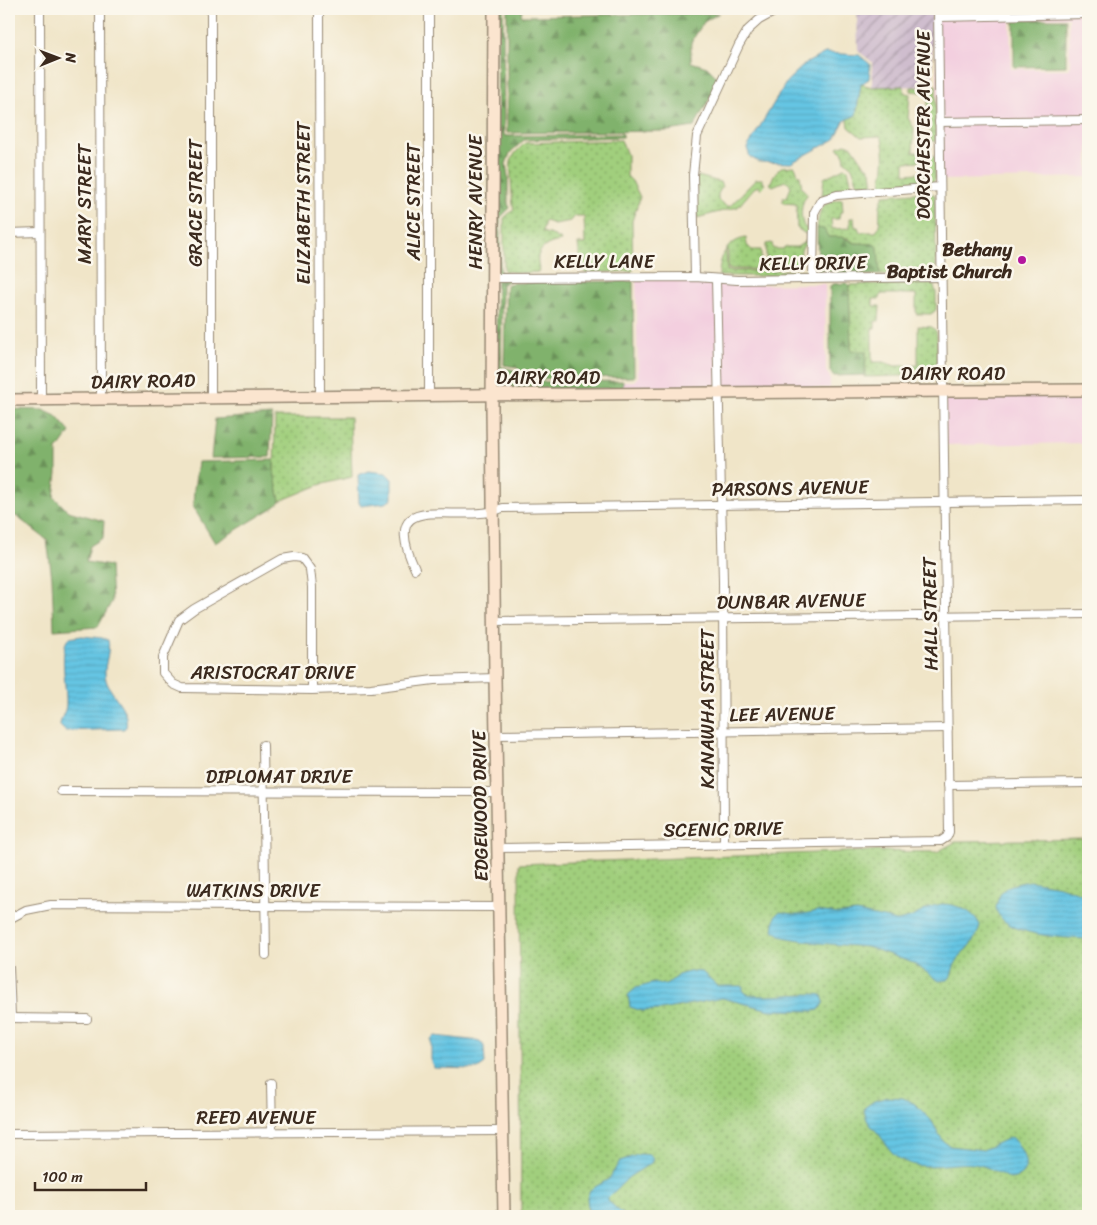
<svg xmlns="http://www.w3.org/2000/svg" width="1097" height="1225" viewBox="0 0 1097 1225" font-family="Sriracha,sans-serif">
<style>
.built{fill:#f3cfdf;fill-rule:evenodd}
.industrial{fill:url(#industrial-furrows)}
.grass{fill:url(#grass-dots);stroke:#6e7c4e}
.forest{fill:url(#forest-firs);stroke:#5e6e45}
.water{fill:url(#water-rules);stroke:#507880}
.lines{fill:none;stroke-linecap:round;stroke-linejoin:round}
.street-casing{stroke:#968873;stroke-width:10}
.secondary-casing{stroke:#968873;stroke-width:14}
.street{stroke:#fff;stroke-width:8}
.secondary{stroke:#fbe5cf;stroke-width:11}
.poi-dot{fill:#b5179e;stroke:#fbf7ec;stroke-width:2}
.labels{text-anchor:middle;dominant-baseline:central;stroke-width:5;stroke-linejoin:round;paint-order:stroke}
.street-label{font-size:19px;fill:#3b2a1e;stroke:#fbf7ec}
.poi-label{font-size:19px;font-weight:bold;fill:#3b2a1e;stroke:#fbf7ec;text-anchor:end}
</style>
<defs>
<pattern id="industrial-furrows" width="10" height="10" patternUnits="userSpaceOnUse" patternTransform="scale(1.25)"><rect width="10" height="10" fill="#cfbdce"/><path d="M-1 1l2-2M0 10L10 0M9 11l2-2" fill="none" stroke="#a99aa7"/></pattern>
<pattern id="grass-dots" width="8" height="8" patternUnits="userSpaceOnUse" patternTransform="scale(1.25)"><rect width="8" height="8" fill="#a1cf7d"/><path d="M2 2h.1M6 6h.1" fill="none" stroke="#84a866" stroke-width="1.8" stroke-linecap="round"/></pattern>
<pattern id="forest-firs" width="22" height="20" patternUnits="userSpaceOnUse" patternTransform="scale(1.25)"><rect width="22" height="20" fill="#80b26c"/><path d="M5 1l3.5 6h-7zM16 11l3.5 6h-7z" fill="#6a9158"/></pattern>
<pattern id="water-rules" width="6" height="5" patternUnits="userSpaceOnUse" patternTransform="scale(1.25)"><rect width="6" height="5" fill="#65c5e3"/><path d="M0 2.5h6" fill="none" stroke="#59a9c2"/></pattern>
</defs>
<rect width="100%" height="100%" fill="#fbf7ec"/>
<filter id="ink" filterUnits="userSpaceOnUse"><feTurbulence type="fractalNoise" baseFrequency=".02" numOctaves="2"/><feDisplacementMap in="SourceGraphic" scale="10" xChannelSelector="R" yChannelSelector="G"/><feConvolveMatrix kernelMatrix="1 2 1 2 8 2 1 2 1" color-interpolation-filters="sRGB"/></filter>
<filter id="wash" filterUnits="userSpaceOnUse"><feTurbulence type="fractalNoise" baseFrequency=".0096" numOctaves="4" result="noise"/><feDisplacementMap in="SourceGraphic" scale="20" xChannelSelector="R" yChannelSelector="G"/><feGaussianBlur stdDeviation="1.12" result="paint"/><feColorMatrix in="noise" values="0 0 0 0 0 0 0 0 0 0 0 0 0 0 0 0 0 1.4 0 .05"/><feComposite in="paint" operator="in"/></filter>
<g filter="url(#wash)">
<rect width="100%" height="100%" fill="#f0e5c8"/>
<!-- built -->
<g class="built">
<path d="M834 9H1088V177L941 180 935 11 931 9 834 11ZM1069 17 1070 66 1068 69H1011L1010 18Z"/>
<path d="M705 278 714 285 825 284 826 371 830 377V388L712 387V385L623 388V381H634L638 377 636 279Z"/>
<path d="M944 394H1088V443L945 445Z"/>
</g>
<!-- industrial -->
<path class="industrial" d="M932 12 933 86 872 87V62L858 51 857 13Z"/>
<!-- grass -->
<g class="grass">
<path d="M861 84 872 87 903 86 905 93 910 94 908 118 914 128 913 152 929 153 936 158 935 179 932 183H923L924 168 921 161 905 162V174L920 173 919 184 882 187C880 176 884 175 884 166 885 156 884 145 881 136L861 137 849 127 848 119 856 115Z"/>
<path d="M936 85V140L935 142 931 141 929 123 926 122 929 93 911 91V87L926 88Z"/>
<path d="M621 140 627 155V176L632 181 640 197 632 221 633 271 585 273 580 259 578 244H585L584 216H575L571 221 554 224 545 221 542 232 555 236 556 238 560 239 561 241C552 242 541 246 538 256 537 261 539 267 539 272L522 273 504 271V218L514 209C512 206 510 166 511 162 513 154 519 149 525 143Z"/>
<path d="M845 144 852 146 864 164 871 170 873 189 860 190 852 167 845 161 844 155 838 147Z"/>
<path d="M794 166 796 168 798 175 800 176 802 188 807 193V195C800 203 800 220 805 228L810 227 809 234 804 233 797 228 796 204 783 203V197H787L791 187 789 183 785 181 773 186 770 184 774 175 781 167Z"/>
<path d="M844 168 848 169 853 190 839 191 822 196 824 178Z"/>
<path d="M698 176 720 182 722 187 718 194V200L726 206H730L756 179H762L765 185 761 189 759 186 754 188 738 207 697 218 696 179Z"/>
<path d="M929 192 935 195 936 266 931 273 927 275H880L873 244 855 243 847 238 828 237 817 228C820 208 821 202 842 199L843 212H840L839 219H831L832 229 850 228V218H854L855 227H858L860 232H876C884 220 875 210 884 195Z"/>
<path d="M746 238 747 245 752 250H761V269H728V249L726 252 727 271 809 270 807 276H719C719 258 726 241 746 238Z"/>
<path d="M806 241 811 242V245H804L801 250 800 266H766V244L772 243 773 249H784V247H797Z"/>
<path d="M927 282 933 284 936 292V310L931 314H916V294H881L880 299H873V306H880L879 321H875V328H872V362H884L895 366 918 365V326L932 327 936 331 937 336V371L935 375 865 377 866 352 851 351 849 285Z"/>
<path d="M275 417H350L352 477 319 485 280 501 274 472Z"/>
<path d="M1088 839V1216H521L519 864 870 851 937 852 957 841Z"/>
</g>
<!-- forest -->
<g class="forest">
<path d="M498 9H503L504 135 507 136 623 134V137L524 140 510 153 506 164 508 176V204L510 208 500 218V271L511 280 502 284 501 367 514 370 518 380 521 382 623 381V388L496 391Z"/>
<path d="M507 9H522L521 16 719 13 704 22 691 42V62L707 67 718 78 711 96 694 127 668 131 507 133Z"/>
<path d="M1014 19H1066V66L1014 67Z"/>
<path d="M817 228 824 229 828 237H842L855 243 873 244 878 247 880 275H818Z"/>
<path d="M633 281 634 377 521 379 517 367 504 365 506 285 512 283Z"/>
<path d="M847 283 849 285 851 351H866L865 375 833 376 830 371V286L833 284Z"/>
<path d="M9 409 43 410 56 416 70 432 57 450V473L54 497 68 511 104 521 103 538 90 546 86 562 110 566 112 601 98 627 54 630 52 578 47 540 16 516 9 517Z"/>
<path d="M272 415 270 457 211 458 215 419Z"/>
<path d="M274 460V472L280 501 276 506 215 543 193 507 194 489 198 462Z"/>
</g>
<!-- water -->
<g class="water">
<path d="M825 53 859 55 870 64 869 79 861 84 856 115 844 121 835 139 791 163 759 162 750 157 747 148 787 81 805 64Z"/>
<path d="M368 471 386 473 392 479V499L386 503 361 506 359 503 358 475Z"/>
<path d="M82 636 102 638 108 640C111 653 102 667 106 680 111 696 130 709 126 727L124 729 65 731 60 726C60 718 66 712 66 704 67 689 58 648 69 638Z"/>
<path d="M1030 881 1060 886 1088 896V939C1065 938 1001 936 996 908 1000 885 1010 885 1030 881Z"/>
<path d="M942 904C956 904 974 911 980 925 977 942 962 951 954 966 952 972 952 976 948 980L939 981 913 963 877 950 867 947 818 943 783 937 773 930 775 916 779 912 794 914H803L818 911 838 914 857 912 897 921 910 918 933 906Z"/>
<path d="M692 971 702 972 718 986H743V992C759 1001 802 991 822 995L824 1002 819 1010 814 1011 770 1010 722 998 661 1010 642 1011 630 1007 628 995 636 988 654 983 666 985 678 975Z"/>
<path d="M435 1036 480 1041 484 1046 485 1064 478 1069 434 1068 431 1062V1039Z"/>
<path d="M888 1097 903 1098 915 1104 931 1120 943 1141 950 1146 983 1150 1011 1137C1024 1149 1036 1176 1010 1179 998 1173 988 1166 974 1164 948 1161 917 1175 895 1155 889 1150 886 1143 881 1137 872 1125 866 1125 864 1108L874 1101Z"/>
<path d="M640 1154 650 1155 653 1159 651 1163 629 1177 608 1198V1201L625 1216H587L586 1213 588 1209 587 1198 590 1190 609 1179 620 1161Z"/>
</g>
</g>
<g filter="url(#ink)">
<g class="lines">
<defs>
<g id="street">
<path d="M40 9 41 400"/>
<path d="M100 9 101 400"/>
<path d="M319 9 320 396"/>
<path d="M429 9V395"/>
<path d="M939 17 1088 14"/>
<path d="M939 122 1088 120"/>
<path d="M9 233 40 232"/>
<path d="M695 277 693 175 697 136 739 45 748 30 759 20 779 9"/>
<path d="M493 278 695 277 737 280 941 277"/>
<path d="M716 279 723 581 724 845"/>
<path d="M813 279 814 213 821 200 837 195 940 187"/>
<path d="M211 398V9"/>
<path d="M415 569C382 497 435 517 481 513 488 513 496 510 503 508L1088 500"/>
<path d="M494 621 1088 614"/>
<path d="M312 690V587L310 569 302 558 294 557 282 559 194 609 179 620 163 657V673L173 684 182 688 312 690 371 688 434 680 495 678"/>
<path d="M496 735 948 728"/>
<path d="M263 745 266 955"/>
<path d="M948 785 1088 783"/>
<path d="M61 791 496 792"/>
<path d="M498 848 941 841 947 837 949 832 938 9"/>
<path d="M9 919 26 910 51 905 499 907"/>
<path d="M9 967 11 1018"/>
<path d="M9 1018 87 1019"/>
<path d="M271 1083 272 1133"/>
<path d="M9 1134 503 1131"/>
</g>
<g id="secondary">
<path d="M494 9 492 408 495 678 504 1216"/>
<path d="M9 400C369 398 728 390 1088 390"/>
</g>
</defs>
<!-- street casing -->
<use href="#street" class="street-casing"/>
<!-- secondary casing -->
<use href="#secondary" class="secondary-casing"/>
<!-- street -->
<use href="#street" class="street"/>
<!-- secondary -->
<use href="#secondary" class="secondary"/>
</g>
</g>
<!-- markers -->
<circle class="poi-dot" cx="1022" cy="260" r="5"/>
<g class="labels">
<!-- street labels -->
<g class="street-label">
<text transform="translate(923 125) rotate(-90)">DORCHESTER AVENUE</text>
<text transform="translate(413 202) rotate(-90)">ALICE STREET</text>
<text transform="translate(475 202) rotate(-90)">HENRY AVENUE</text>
<text transform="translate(195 203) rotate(-90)">GRACE STREET</text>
<text transform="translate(303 203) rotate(-90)">ELIZABETH STREET</text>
<text transform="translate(84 204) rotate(-90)">MARY STREET</text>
<text x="604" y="261">KELLY LANE</text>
<text transform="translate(813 263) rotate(-1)">KELLY DRIVE</text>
<text x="953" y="373">DAIRY ROAD</text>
<text x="548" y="377">DAIRY ROAD</text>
<text transform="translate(143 381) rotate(-1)">DAIRY ROAD</text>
<text transform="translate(790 488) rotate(-1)">PARSONS AVENUE</text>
<text transform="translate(791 601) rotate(-1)">DUNBAR AVENUE</text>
<text transform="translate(930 614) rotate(-91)">HALL STREET</text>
<text x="273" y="672">ARISTOCRAT DRIVE</text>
<text transform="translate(707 709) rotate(-90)">KANAWHA STREET</text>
<text transform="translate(782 714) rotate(-1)">LEE AVENUE</text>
<text x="279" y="776">DIPLOMAT DRIVE</text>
<text transform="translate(480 806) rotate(-91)">EDGEWOOD DRIVE</text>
<text transform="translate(723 829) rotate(-1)">SCENIC DRIVE</text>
<text x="253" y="890">WATKINS DRIVE</text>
<text x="256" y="1117">REED AVENUE</text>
</g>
<!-- poi labels -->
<g class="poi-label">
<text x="1012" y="249">Bethany<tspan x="1012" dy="22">Baptist Church</tspan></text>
</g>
</g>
<!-- margin -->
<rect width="1097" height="1225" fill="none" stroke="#fbf7ec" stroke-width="30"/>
<!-- north arrow -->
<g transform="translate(58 58) rotate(89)" stroke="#fbf7ec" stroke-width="4" paint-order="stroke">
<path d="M0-4L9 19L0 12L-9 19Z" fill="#3b2a1e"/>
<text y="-8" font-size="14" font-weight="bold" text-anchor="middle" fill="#3b2a1e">N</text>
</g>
<!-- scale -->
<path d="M35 1182v8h111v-8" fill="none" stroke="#3b2a1e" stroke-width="2.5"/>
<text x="42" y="1182" font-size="15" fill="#3b2a1e" stroke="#fbf7ec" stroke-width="4" paint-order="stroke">100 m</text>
</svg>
